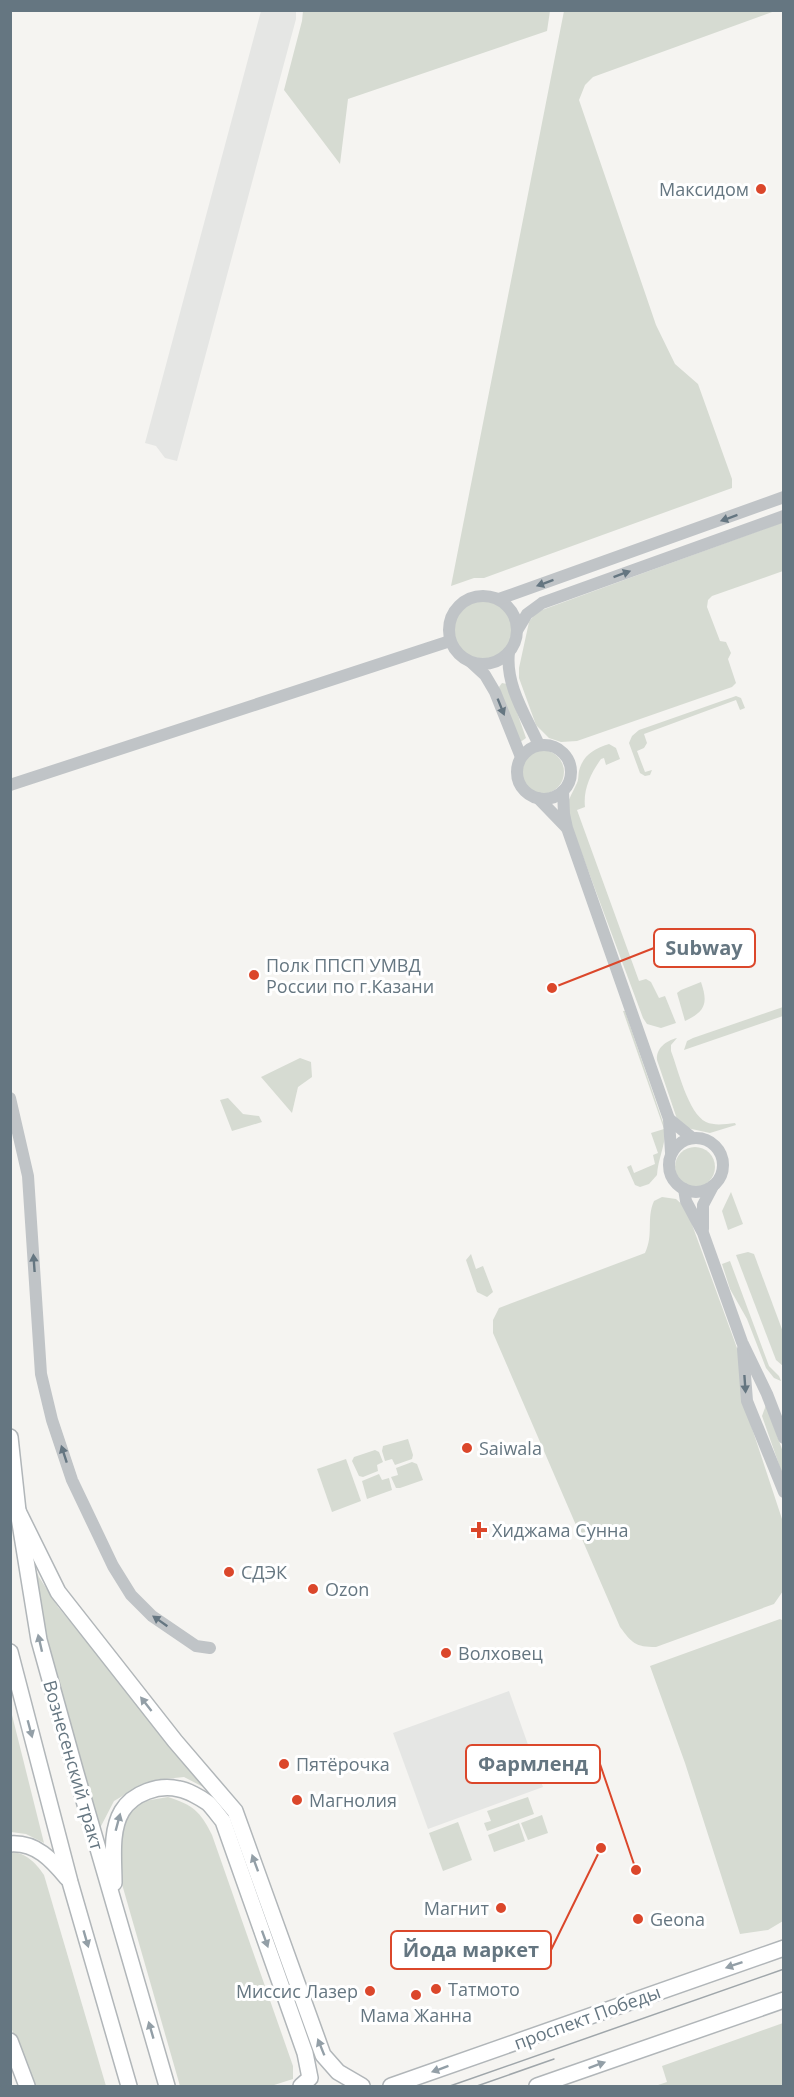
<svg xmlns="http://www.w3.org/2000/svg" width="794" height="2097" viewBox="0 0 794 2097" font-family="'Open Sans',sans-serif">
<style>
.built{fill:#e5e6e4}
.green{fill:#d6dbd2}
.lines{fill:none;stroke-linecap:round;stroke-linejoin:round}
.major-casing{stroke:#b1b6b9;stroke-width:18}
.minor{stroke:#c0c4c7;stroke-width:12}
.major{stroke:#fff;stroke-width:15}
.tram{stroke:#9fa6aa;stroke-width:1.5}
.oneway{fill:#657681}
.oneway2{fill:#939fa7}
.poi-dot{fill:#db472b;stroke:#fff;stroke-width:2}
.labels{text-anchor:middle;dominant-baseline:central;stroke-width:6;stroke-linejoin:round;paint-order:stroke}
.poi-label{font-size:18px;fill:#657681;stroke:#fff;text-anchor:start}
.street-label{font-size:18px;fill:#657681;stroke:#fff}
.leader{fill:none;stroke:#db472b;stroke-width:2}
.callout-dot{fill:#db472b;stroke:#fff;stroke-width:2}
.callout{fill:#fff;stroke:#db472b;stroke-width:2}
.callout-label{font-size:20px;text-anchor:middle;font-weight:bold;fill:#657681}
</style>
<rect width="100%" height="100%" fill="#f5f4f1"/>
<!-- built -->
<g class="built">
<path d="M261 11H296V19L177 461 165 458 156 446 145 443Z"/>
<path d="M509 1691 543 1787 428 1829 393 1733Z"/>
</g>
<!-- green -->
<g class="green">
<path d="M303 11V10L550 11 547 31 348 99 340 164 284 90 302 21Z"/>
<path d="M564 11H775L593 77 585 85 579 100 656 325 675 364 698 384 732 479V488L484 578H474L451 586Z"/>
<path d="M783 522V571L712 596 708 600 707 607 720 641 726 642 731 653 728 659 736 683 732 687 577 741 561 742 549 738 536 725 519 678V668L529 622 534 615 542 610Z"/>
<circle cx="483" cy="630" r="29"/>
<path d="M502 683 507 684 526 738 519 743 499 687Z"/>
<path d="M736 696 741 698 745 708 740 710 736 700 644 734 647 743 644 748 637 751 645 772 652 770 650 775 645 776 640 773 629 743 632 736 639 730Z"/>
<path d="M609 744 616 748 620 759 606 765 604 758 601 759C591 773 583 789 585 807L577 810 639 981 646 979 651 982 659 998 665 996 676 1023 661 1028 647 1024 643 1018 566 811C567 801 572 794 576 785 579 780 578 776 579 771 583 755 594 749 609 744Z"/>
<circle cx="542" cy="772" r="22"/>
<path d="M701 982C708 1003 706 1011 685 1021L677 993 681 990Z"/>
<path d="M783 1007V1016L684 1050 687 1041 693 1038Z"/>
<path d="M623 1011H625L665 1128C666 1145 658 1158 657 1175L649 1184 640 1187 635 1185 627 1167 631 1165 634 1173 655 1164 653 1155 658 1153 651 1133 664 1129Z"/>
<path d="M677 1038 671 1045V1051C678 1069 688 1113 706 1122 715 1126 725 1124 735 1123L736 1125 710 1133 687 1128 677 1119 657 1060C656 1048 666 1041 677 1038Z"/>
<path d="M300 1058 311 1062 312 1077 298 1087 292 1113 261 1077Z"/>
<path d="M228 1098 243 1114 259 1116 262 1122 232 1131 220 1100Z"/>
<circle cx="695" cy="1167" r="20"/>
<path d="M731 1192 743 1224 728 1230 722 1211Z"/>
<path d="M662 1197 676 1199 686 1208 741 1359 746 1410 783 1522V1591L774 1604 656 1647C635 1647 632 1643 620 1627L493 1333V1320L499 1308 645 1253C654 1234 646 1219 654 1201Z"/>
<path d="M748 1252 754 1254 783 1332V1366L776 1360 736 1255Z"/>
<path d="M471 1254 476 1269 483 1266 493 1292 487 1297 477 1292 466 1260Z"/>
<path d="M730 1261 769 1366 779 1376 781 1381 774 1378 766 1368 747 1319 730 1289 722 1264Z"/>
<path d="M766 1405 783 1452V1476L762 1416Z"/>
<path d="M408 1439 413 1455 412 1459 395 1465 392 1459 385 1461 382 1451 383 1446Z"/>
<path d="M375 1450 379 1452 383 1462 377 1465 378 1471 363 1477 359 1476 352 1461 354 1457Z"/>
<path d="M346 1459 361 1501 332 1512 317 1469Z"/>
<path d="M412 1462 417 1464 423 1480 400 1488H396L391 1477 398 1475 396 1468Z"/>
<path d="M379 1474 382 1480 389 1478 392 1490 367 1499 362 1481Z"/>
<path d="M28 1552 39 1577 58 1607 213 1792 184 1777 155 1780 136 1788 114 1801 100 1828 44 1634Z"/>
<path d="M780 1619 784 1621 783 1921 768 1930 740 1934 685 1763 650 1666Z"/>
<path d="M10 1711H11L44 1843 26 1834 11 1832Z"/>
<path d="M168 1797C193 1805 200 1811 212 1835L293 2066V2079L271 2086H180L109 1839 112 1827 139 1802Z"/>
<path d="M528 1797 534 1814 487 1831 484 1823 491 1821 487 1811Z"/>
<path d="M542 1815 548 1833 528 1840 521 1823Z"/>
<path d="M458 1822 472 1860 443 1871 429 1833Z"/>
<path d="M519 1823 525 1841 494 1852 488 1835Z"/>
<path d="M10 1851C27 1854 34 1861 44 1875L106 2086H32L11 2027Z"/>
<path d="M783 2023V2086H655L667 2082 662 2066Z"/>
</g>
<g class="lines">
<defs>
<g id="major">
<path d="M10 1437 18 1511 39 1640 76 1773 167 2086"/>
<path d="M18 1511 58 1592 175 1741 235 1811 323 2055 338 2072 362 2086"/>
<path d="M10 1652 70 1882 129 2086"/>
<path d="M10 1844C36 1842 52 1860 67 1878"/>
<path d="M114 1883C114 1860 110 1831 122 1811 133 1793 159 1784 179 1789 187 1790 201 1798 208 1803 213 1808 218 1815 223 1821L305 2053 310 2078 301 2086"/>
<path d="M10 2041 27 2086"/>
<path d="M391 2086 784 1948"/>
<path d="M537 2086 784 2000"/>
</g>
</defs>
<!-- major casing -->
<use href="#major" class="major-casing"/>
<!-- minor -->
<g class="minor">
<circle cx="483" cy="630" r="34"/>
<path d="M499 599 784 497"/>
<path d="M518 629 527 614 542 603 784 516"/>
<path d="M509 652C505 685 526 716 539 745"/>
<path d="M472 663 485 675 495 692 521 757"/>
<circle cx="544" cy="772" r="27"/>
<path d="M10 785 450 641"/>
<path d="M563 791 564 814 567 828 669 1119 671 1153"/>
<path d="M538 798 566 827"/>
<path d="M10 1098 28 1176 41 1374 52 1420 72 1480 113 1566 131 1595 152 1616 196 1646 210 1648"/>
<path d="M669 1119 691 1137"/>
<circle cx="696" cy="1165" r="27"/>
<path d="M684 1189 686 1201 703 1233 742 1342 767 1394 784 1438"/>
<path d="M703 1229V1205L713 1186"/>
<path d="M743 1349 747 1401 784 1492"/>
</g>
<!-- major -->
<use href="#major" class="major"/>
<!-- tram -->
<g class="tram">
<path d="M450 2086 784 1969"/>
<path d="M477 2086 554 2059"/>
</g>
</g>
<!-- one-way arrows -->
<defs><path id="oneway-solid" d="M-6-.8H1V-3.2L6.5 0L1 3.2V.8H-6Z" transform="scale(1.5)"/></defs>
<g class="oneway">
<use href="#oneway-solid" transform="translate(729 518) rotate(160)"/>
<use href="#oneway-solid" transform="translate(622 574) rotate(-20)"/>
<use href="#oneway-solid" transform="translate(545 583) rotate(160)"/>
<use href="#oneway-solid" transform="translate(501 707) rotate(68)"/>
<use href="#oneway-solid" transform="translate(34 1263) rotate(-94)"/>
<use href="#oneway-solid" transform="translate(745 1384) rotate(86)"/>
<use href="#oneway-solid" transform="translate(64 1454) rotate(-108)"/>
<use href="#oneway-solid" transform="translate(160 1621) rotate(-145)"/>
</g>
<g class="oneway2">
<use href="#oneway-solid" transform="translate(40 1643) rotate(-103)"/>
<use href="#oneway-solid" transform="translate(146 1704) rotate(-128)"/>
<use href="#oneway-solid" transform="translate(30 1729) rotate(75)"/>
<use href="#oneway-solid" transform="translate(118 1822) rotate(-75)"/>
<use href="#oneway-solid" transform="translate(255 1863) rotate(-110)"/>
<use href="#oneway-solid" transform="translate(86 1939) rotate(74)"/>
<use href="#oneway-solid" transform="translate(265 1939) rotate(70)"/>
<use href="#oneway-solid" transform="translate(734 1965) rotate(161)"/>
<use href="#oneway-solid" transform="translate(151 2030) rotate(-106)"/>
<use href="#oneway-solid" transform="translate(321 2047) rotate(-112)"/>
<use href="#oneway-solid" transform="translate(597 2065) rotate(-20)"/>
<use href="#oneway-solid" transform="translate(440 2069) rotate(160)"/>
</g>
<!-- markers -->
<g class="poi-dot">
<circle cx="761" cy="189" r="6"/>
<circle cx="254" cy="975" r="6"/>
<circle cx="467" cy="1448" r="6"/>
<path d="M476 1521h6v6h6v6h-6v6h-6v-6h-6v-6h6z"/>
<circle cx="229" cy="1572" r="6"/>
<circle cx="313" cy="1589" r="6"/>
<circle cx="446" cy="1653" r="6"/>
<circle cx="284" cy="1764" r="6"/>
<circle cx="297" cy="1800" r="6"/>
<circle cx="501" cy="1908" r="6"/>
<circle cx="638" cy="1919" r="6"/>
<circle cx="436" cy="1989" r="6"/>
<circle cx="370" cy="1991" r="6"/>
<circle cx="416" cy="1995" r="6"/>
</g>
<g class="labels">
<!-- poi labels -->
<g class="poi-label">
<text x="749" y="189" text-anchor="end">Максидом</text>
<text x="266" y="965">Полк ППСП УМВД<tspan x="266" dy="21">России по г.Казани</tspan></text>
<text x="479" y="1448">Saiwala</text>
<text x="492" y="1530">Хиджама Сунна</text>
<text x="241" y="1572">СДЭК</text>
<text x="325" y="1589">Ozon</text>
<text x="458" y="1653">Волховец</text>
<text x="296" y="1764">Пятёрочка</text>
<text x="309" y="1800">Магнолия</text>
<text x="489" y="1908" text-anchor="end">Магнит</text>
<text x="650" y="1919">Geona</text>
<text x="448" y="1989">Татмото</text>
<text x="358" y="1991" text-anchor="end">Миссис Лазер</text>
<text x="416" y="2015" text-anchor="middle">Мама Жанна</text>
</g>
<!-- street labels -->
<g class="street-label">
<text transform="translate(74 1765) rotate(74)">Вознесенский тракт</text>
<text transform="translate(587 2017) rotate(-20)">проспект Победы</text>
</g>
</g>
<!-- callouts -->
<path class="leader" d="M552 988L654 948M636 1870L600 1764M601 1848L551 1950"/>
<g class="callout-dot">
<circle cx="552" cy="988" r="6"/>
<circle cx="636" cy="1870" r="6"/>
<circle cx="601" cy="1848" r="6"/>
</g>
<g class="callout">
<rect x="654" y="929" width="101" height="38" rx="6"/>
<rect x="466" y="1745" width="134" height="38" rx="6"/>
<rect x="391" y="1931" width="160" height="38" rx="6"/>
</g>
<g class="callout-label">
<text x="704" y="955">Subway</text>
<text x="533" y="1771">Фармленд</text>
<text x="471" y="1957">Йода маркет</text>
</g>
<!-- border -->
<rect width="794" height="2097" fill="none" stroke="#657681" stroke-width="24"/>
</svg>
